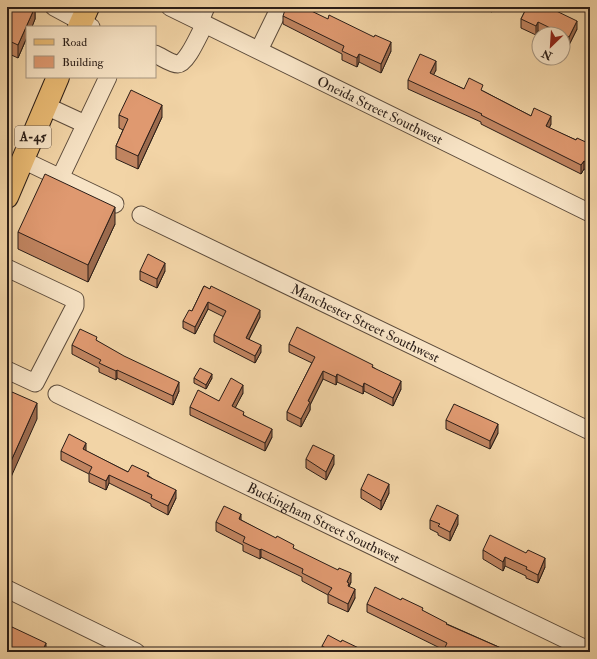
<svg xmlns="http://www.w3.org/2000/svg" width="597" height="659" viewBox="0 0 597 659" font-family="'IM FELL Double Pica',serif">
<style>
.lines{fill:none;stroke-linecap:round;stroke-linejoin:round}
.minor-casing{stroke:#5c4b3b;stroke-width:19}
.major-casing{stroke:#2a1d17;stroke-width:24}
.minor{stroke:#f7e3c5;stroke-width:17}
.major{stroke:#e9ba73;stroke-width:22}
.wall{fill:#c08460;stroke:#2a1d17}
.shaded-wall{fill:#9c6b4e;stroke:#2a1d17}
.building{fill:#df9970;stroke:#2a1d17}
.labels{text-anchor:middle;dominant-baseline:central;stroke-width:3;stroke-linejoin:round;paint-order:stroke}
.shield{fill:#f7e3c5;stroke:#68584b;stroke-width:1}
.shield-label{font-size:13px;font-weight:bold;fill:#2a1d17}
.street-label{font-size:14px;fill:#2a1d17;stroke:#f7e3c5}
</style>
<rect width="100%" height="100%" fill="#f2d4a6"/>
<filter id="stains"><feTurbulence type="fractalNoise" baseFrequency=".005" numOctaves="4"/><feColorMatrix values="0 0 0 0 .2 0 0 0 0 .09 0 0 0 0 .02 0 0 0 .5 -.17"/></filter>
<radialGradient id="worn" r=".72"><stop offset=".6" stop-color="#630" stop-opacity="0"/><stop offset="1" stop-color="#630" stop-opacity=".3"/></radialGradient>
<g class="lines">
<defs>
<g id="minor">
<path d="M54 7 91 27"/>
<path id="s1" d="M170 7 590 213"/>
<path d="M200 21 206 7"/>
<path d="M259 50 280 7"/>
<path d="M155 54C162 57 171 64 178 64 187 64 200 32 205 24"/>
<path d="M46 106 85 124"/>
<path d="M23 160 115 204"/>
<path d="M60 178 108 77"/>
<path id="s2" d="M141 215 590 431"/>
<path d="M7 268 75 300V306L35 383 7 370"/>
<path id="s3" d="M57 394 590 651"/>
<path d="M7 589 136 652"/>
</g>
<g id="major">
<path d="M79 27 88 7"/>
<path d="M7 197 58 77"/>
</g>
</defs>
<!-- minor casing -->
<use href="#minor" class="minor-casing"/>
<!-- major casing -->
<use href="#major" class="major-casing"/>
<!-- minor -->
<use href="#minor" class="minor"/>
<!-- major -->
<use href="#major" class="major"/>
</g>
<!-- wall -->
<g class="wall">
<path d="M35 7V19L18 58 7 53V13Z"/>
<path d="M481 7H494L492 12Z"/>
<path d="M527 7 577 29 569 45 563 42V34H545L538 31 536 35 521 28V19Z"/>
<path d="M283 16 391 51 381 73 359 62 357 67 342 60V54L283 24Z"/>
<path d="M590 42V58L587 56V48Z"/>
<path d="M436 70 433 75 464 89 483 91 531 116 551 124 549 128 576 140 590 144V172L584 169 581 174 481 124V122L408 89V80Z"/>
<path d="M119 115 162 117 138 169 116 159V146L123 130 119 128Z"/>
<path d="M115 224 88 282 18 249V232Z"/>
<path d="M140 271H165L157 288 140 280Z"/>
<path d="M204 286 260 317 249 339 261 352 255 363 214 342V335L224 317 208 309 195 334 183 328V321L192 311Z"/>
<path d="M97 341 179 391 173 405 117 378 116 380 99 372V368L72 354V345Z"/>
<path d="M289 344 373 367 401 389 393 406 364 391 363 394 337 382 336 385 323 379 310 405V410L301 427 287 420V412L312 363 289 352Z"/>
<path d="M194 378H212L206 389 194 383Z"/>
<path d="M243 393 235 407 244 415 272 437 265 451 190 415V407L219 401Z"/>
<path d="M446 420 498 433 490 449 446 429Z"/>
<path d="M61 451H86L128 472 149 476 176 498 168 515 151 506V504L109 483 106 490 89 482V474L61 460Z"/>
<path d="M306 459 334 464 326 480 306 468Z"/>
<path d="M361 489 389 493 381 510 361 498Z"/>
<path d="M241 520 294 549 351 582 349 587 355 598 348 612 328 603V595L302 581V577L261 557 260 559 243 551V545L216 531V522Z"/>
<path d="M430 520 458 524 450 541 438 535V533L430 529Z"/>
<path d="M483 550 545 567 538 583 526 578V576L505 566 503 571 483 559Z"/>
<path d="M401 600 423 611 447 624 510 652 444 650 367 612V604Z"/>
<path d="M341 642 367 652H325L322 651V646Z"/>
</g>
<!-- shaded-wall -->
<g class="shaded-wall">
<path d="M35 7V19L32 27H27V37L18 58V45Z"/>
<path d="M492 7H494L492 12Z"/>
<path d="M577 21V29L569 45V37Z"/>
<path d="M538 22V31L536 35V26Z"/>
<path d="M391 42V51L381 73V64Z"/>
<path d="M359 54V62L357 67V58Z"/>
<path d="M436 61V70L430 82V73Z"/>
<path d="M11 62V79L7 86V70Z"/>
<path d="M162 105V117L138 169V156Z"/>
<path d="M551 116V124L546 135V126Z"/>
<path d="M584 161V169L581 174V165Z"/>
<path d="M115 207V224L88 282V265Z"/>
<path d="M165 263V271L157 288V279Z"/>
<path d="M208 302V309L195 334V327Z"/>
<path d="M260 310V317L246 345V338Z"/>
<path d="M261 345V352L255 363V356Z"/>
<path d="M117 370V378L116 380V371Z"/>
<path d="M323 371V379L310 405V410L301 427V419L308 401Z"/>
<path d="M212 374V378L206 389V385Z"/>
<path d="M337 374V382L336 385V377Z"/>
<path d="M401 381V389L393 406V398Z"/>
<path d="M179 382V391L173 405V396Z"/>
<path d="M364 383V391L363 394V387Z"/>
<path d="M243 385V393L232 414V406Z"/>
<path d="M37 403V419L7 486V470Z"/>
<path d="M498 424V433L490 449V441Z"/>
<path d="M272 429V437L265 451V443Z"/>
<path d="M86 443V452L83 449Z"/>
<path d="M334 455V464L326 480V472Z"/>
<path d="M109 475V483L106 490V481Z"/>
<path d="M389 484V493L381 510V501Z"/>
<path d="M176 490V498L168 515V506Z"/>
<path d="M241 514V523L239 519Z"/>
<path d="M458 515V524L450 541V532Z"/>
<path d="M261 549V557L260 559V550Z"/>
<path d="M505 557V566L503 571V562Z"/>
<path d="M545 558V567L538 583V575Z"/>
<path d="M351 573V582L349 586V592L347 582Z"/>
<path d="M355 589V598L348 612V604Z"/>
<path d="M46 643V652H42Z"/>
</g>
<!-- building -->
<g class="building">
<path d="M10 7H35L18 45 7 40V13Z"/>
<path d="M286 7H303L328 19 329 15 374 37 375 35 391 42 381 64 359 54 357 58 342 51 344 46 283 16Z"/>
<path d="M527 7H548L577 21 569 37 538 22 536 26 521 19Z"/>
<path d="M590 42V49L587 48Z"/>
<path d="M420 54 436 61 430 73 464 89 469 78 483 85 481 90 531 116 534 108 551 116 546 126 576 140 577 138 590 144V164L584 161 581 165 481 115 482 114 408 80Z"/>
<path d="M7 60 11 62 7 70Z"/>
<path d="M131 90 162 105 138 156 116 146 128 119 119 115Z"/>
<path d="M45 174 115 207 88 265 18 232Z"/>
<path d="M148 254 165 263 157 279 140 271Z"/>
<path d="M204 286 210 289 211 286 260 310 246 338 261 345 255 356 214 335 226 311 208 302 195 327 183 321 189 310 192 311Z"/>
<path d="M297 327 373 365 372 367 401 381 393 398 364 383 363 387 337 374 336 377 323 371 308 401 310 402 301 419 287 412 315 357 289 344Z"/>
<path d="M80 329 97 337 96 340 124 356 179 382 173 396 117 370 116 371 99 363 101 360 72 345Z"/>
<path d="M200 368 212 374 206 385 194 378Z"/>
<path d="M231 378 243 385 232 406 244 412 243 415 272 429 265 443 190 407 198 390 219 401Z"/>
<path d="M12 392 37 403 7 470V403Z"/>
<path d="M454 404 498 424 490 441 446 420Z"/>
<path d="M69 434 86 443 83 449 128 472 132 465 149 473 147 476 176 490 168 506 151 498 152 495 109 475 106 481 89 473 92 467 61 451Z"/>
<path d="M313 445 334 455 326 472 306 459Z"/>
<path d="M368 474 389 484 381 501 361 489Z"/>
<path d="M437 505 458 515 450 532 438 526 440 524 430 520Z"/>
<path d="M224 506 241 514 239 519 276 538 277 536 294 545 293 548 338 570 339 568 351 573 347 582 349 583 348 586 355 589 348 604 328 594 332 588 302 573 303 569 261 549 260 550 243 542 245 537 216 522Z"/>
<path d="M490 535 526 553 528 550 545 558 538 575 526 569 527 567 505 557 503 562 483 550Z"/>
<path d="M375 587 401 600 402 598 423 608 422 610 447 623 446 624 510 652H443L447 643 367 604Z"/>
<path d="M12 627 46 643 42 652H11L7 650V631L10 632Z"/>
<path d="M328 635 341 642 342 640 367 652H333L322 646Z"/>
</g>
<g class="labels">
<!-- shield labels -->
<rect class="shield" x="15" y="126" width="36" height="22" rx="3"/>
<g class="shield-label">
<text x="33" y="137">A-45</text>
</g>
<!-- street labels -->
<g class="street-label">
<text stroke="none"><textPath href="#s1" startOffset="234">Oneida Street Southwest</textPath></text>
<text stroke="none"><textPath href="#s2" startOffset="249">Manchester Street Southwest</textPath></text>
<text stroke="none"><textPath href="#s3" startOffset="296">Buckingham Street Southwest</textPath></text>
</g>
</g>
<!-- margin -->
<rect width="597" height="659" fill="none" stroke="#f2d4a6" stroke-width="24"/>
<rect x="8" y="8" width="581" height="643" fill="none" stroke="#2a1d17" stroke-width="2"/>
<rect x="12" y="12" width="573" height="635" fill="none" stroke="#2a1d17"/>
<!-- legend -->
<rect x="26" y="26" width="130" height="52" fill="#f7e3c5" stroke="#a5947f"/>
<rect x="34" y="39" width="20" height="6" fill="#e9ba73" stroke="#a5947f"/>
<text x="62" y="46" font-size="12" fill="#2a1d17">Road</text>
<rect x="34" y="56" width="20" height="12" fill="#df9970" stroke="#a5947f"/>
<text x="62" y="66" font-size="12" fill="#2a1d17">Building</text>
<!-- north arrow -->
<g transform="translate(551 46) rotate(205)"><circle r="19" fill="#f7e3c5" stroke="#a5947f"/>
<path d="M0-3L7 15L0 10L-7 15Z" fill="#8f2418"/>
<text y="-6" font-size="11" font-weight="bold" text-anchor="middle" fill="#2a1d17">N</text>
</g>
<rect width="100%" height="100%" filter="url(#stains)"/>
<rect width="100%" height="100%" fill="url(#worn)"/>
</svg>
